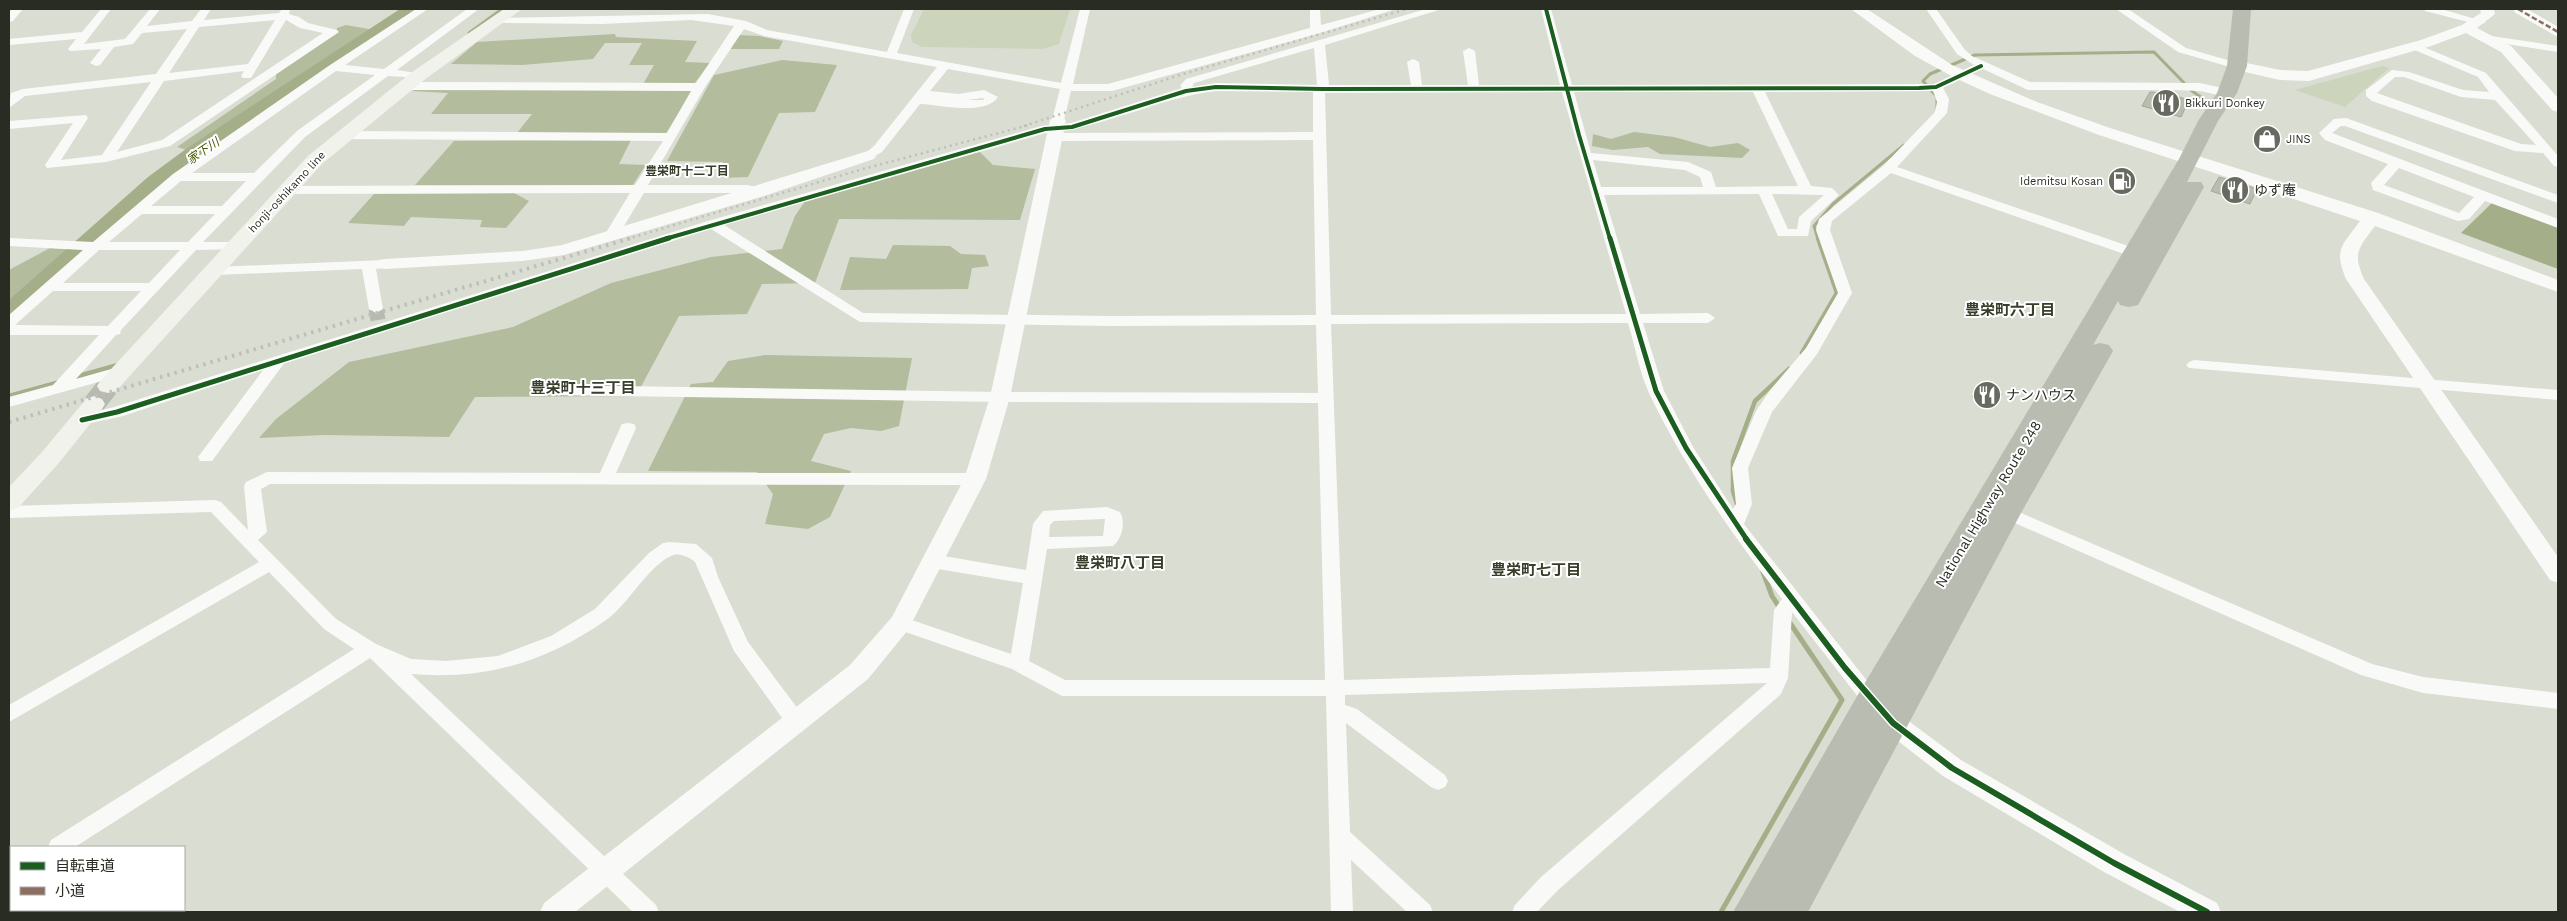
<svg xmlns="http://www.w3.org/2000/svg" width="2567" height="921" viewBox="0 0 2567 921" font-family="'Work Sans','Noto Sans JP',sans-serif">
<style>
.green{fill:#cdd4bc}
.forest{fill:#b3bc9c}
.water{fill:#a4ae88}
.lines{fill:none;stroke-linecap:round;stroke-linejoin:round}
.stream-far2{stroke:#a4ae88;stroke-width:3}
.stream-far1{stroke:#a4ae88;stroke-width:4.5}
.stream{stroke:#a4ae88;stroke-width:5}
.river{fill:#a4ae88;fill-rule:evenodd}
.building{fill:#b9bdae;stroke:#a4a79d}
.minor-tunnel{stroke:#b7baae;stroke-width:15;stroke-dasharray:15 8;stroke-linecap:butt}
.secondary-tunnel{stroke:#b7baae;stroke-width:22;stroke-dasharray:22 11;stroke-linecap:butt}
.pedestrian{stroke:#f9faf8;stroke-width:9}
.minor{fill:#f9faf8;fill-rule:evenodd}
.tertiary{fill:#f9faf8;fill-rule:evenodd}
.secondary{fill:#f1f2ec;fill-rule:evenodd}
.trunk{fill:#b8bcb1;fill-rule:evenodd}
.rail-far1{stroke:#bebfbc;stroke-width:2.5;stroke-dasharray:2 4;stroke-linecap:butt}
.rail{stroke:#bebfbc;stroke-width:4;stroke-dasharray:2.5 5;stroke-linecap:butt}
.quiet{stroke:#8d6e63;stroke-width:2.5;stroke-dasharray:5.5 2.5;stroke-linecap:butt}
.cycleway-far2-casing{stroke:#fff;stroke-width:6}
.cycleway-far1-casing{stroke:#fff;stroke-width:8}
.cycleway-casing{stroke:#fff;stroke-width:9}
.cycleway-far2{stroke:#1b5e20;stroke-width:4}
.cycleway-far1{stroke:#1b5e20;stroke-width:5}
.cycleway{stroke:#1b5e20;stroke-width:6}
.labels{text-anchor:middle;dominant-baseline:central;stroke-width:4;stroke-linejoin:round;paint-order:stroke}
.far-poi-label{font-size:11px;fill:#292c23;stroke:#fff;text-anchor:start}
.far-street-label{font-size:11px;fill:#292c23;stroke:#fff}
.far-water-label{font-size:12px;font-style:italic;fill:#475603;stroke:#fff}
.far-neighbourhood-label{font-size:12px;font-weight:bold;fill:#383e2a;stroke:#fff}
.poi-label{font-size:14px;fill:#292c23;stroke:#fff;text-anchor:start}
.street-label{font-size:14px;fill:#292c23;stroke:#fff}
.neighbourhood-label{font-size:15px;font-weight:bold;fill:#383e2a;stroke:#fff}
</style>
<rect width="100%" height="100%" fill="#daddd1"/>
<!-- green -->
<g class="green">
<path d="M924 9H1070L1059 44 1043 49 922 47 912 42 911 35Z"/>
<path d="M2382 66 2389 68 2345 107 2295 90Z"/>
</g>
<!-- forest -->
<g class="forest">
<path d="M346 25 374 30 193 152 177 147 276 79V72L336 34 337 28Z"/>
<path d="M615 34 616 37 697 41 685 62 710 63 694 84H643L654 65H629L642 43H605L593 59 522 65 451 64 477 42Z"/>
<path d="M738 35 759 36 783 41 779 49H730Z"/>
<path d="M782 60 837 65 815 112 779 113 748 177 717 178 723 162 667 161 714 75Z"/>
<path d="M415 88H694L665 135 517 133 532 114H431L448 93 413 91Z"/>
<path d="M1634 132 1674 137 1710 147 1738 143 1750 150 1742 158 1660 154 1648 147 1613 150 1592 146 1593 134 1611 139Z"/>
<path d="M631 140 619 164 646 165 632 186 415 185 454 141Z"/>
<path d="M979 151 993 165 1035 169 1020 220 839 219 815 283 762 284 747 314 679 316 636 396 475 397 449 437 324 435 259 438 276 419 349 362 513 327 611 283 711 257 782 249 795 216 805 201Z"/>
<path d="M514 193 529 201 506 228 480 227 482 220 411 217 404 226 348 223 374 194Z"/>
<path d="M893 245 950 246 961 254 985 255 989 266 972 268 968 289 840 290 850 257 886 259Z"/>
<path d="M50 248 75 250 9 309V270Z"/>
<path d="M765 355 912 358 899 426 881 431 851 428 824 434 811 461 851 471 830 517 808 529 765 524 773 494 757 472 648 471 691 384 713 382 728 361Z"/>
</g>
<!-- water -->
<path class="water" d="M2496 199 2558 224V269L2461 233Z"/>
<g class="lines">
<!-- stream-far2 -->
<g class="stream-far2">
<path d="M469 33 502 9"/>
<path d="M1937 108V97L1923 81 1930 74 1975 55 2154 52 2192 91 2208 102"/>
<path d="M1818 239 1814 226 1833 204 1904 145"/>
</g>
<!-- stream-far1 -->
<g class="stream-far1">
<path d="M1802 353 1837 293 1818 238"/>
<path d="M75 377 118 365"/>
<path d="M9 396 60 382"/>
<path d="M1737 504 1733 491V461L1755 401 1789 369"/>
</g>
<!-- stream -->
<g class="stream">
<path d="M1763 572 1772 596 1781 610"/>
<path d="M1721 912 1842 700 1788 620"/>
</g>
<!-- river -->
<path class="river" d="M400 9H421L164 187 18 318 9 321V300L148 177 186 149Z"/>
</g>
<!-- building -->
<g class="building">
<path d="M2150 92 2165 93 2189 100 2181 117 2142 106Z"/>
<path d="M2219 177 2257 189 2250 204 2211 191Z"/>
<path d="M1980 385 2002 394 1995 406 1972 397Z"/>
</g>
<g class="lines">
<!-- minor-tunnel -->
<path class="minor-tunnel" d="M376 309 378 320"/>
<!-- secondary-tunnel -->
<path class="secondary-tunnel" d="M94 404 108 386"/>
<!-- pedestrian -->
<path class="pedestrian" d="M2518 9 2558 32"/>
<!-- minor -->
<g class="minor">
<path d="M12 9H23L13 21 9 22V13Z"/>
<path d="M101 9H111L84 44 125 39 150 9H160L147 26 192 21 201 9H211L204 20 279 13 282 9H290L289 14 299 17 308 23 337 30 339 32 170 146 106 162 47 168 45 165 73 123 9 129V121L86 115 88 118 61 160 102 155 151 82 25 96 9 108 11 93 23 89 156 74 187 29 142 33 133 44 114 47 100 65 96 66 90 63 101 49 70 51 68 49 76 39 9 45V39L82 32ZM275 20 248 64 169 73 199 27ZM286 20 300 28 323 33 162 140 117 152 164 81 244 71 241 76 243 78H251Z"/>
<path d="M416 9H428L345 65 384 69 467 9H479L397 70 422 74V78L388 76 305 137 203 242H236L243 246 241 249 196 250 121 330 120 334 116 335 76 379 122 366 130 371 127 374 9 407V397L53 385 99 335H9V315L83 250 9 246V238L93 242 173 174 330 65ZM336 71 375 75 297 131 254 173H192ZM181 181H246L222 206H151ZM142 214H215L188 242H109ZM99 250H180L149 283H63ZM53 291H141L108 326 15 325Z"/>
<path d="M904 9H914L897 53 1061 83 1080 9H1090L1073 84H1108L1310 28V9H1320L1321 25 1380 9H1396L1320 33 1112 91H1071L1064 120 1058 124 1052 120 1060 89 948 69 930 91 958 94 984 90 998 97C986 116 941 105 920 104L882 152 868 160 864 159 862 156 874 146 937 67 764 36 744 29 705 87 648 185H748L763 189 765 192 758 196 747 193H644L616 239 611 240 604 236 630 193 287 194 280 190 287 186 635 185 663 141 344 139 338 135 344 131 667 133 691 91 407 90 401 86 407 82 696 83 734 26 691 20 602 24 498 23 493 20 494 18 708 14 746 21 767 30 887 52ZM983 98 984 100H967Z"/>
<path d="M1426 9H1442L1325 45 1329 85H1411L1407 62 1413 59 1419 62 1422 85H1468L1463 51 1469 48 1475 51 1479 85H1560L1541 9H1551L1572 85 1934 84 1974 65 1957 54 1926 9H1936L1965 50 1972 56 2030 82 2200 83 2231 90 2233 93 2227 97 2200 91 2173 90H2028L1983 69 1943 88 1949 99 1947 113 1897 167 2140 250 2142 253 2140 256H2130L1891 173 1832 221 1830 230 1852 293 1817 354 1772 412 1748 468 1752 504 1744 524 1886 705 1883 711 1876 713 1869 711 1792 612 1788 678 1781 694 1557 891 1537 912H1512L1515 905 1541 877 1767 683 1345 695V705L1357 709 1445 775 1448 781 1445 787 1438 790 1431 787 1346 723 1350 832 1430 905 1433 912H1407L1351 860 1353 912H1331L1326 696H1062L1012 669 894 628 891 623 894 618 900 616 1011 654 1023 583 932 568 926 566 923 561 926 556 932 554 1026 570 1033 524 1043 511 1107 507 1120 512C1126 522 1122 539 1113 546L1047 549 1029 661 1065 680H1325L1318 403 1000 402 554 395 546 390 554 385 1000 392 1318 393 1316 325 1111 326 860 322 711 229 285 362 212 461H200L198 457 264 369 123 416 82 425 76 424 74 420 76 416 114 407 708 221 1041 126 1071 123 1182 88 1180 86 1186 79ZM1314 48 1317 85 1216 83 1192 87 1194 83ZM1216 91 1313 92V132L1055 133 1049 137 1055 141 1313 140 1316 315 1111 316 863 313 724 225 1046 133C1104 128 1158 98 1216 91ZM1933 91 1937 102 1935 112 1884 165 1819 219 1816 230 1838 293 1806 348 1771 389 1756 411 1732 468 1736 504 1733 509 1693 447 1664 391 1643 323H1708L1715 318 1708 313 1640 314 1604 195 1759 194 1778 236H1808L1811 221 1839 195 1832 188 1811 186 1765 92ZM1562 92 1626 314 1331 315 1325 93ZM1574 92H1753L1798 186 1716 187 1711 172 1688 162 1591 153ZM1593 160 1685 170 1700 177 1703 187H1601ZM1772 194 1824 195 1799 217 1797 229H1788ZM1628 323C1635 346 1639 371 1649 393 1684 467 1732 534 1782 599L1774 610 1770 668 1344 680 1331 324ZM1105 519 1103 536 1049 537 1050 525 1054 521Z"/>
<path d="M2116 9H2128L2186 48 2241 64 2243 66 2237 69 2178 52Z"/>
<path d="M2424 9H2441L2486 22 2480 25 2425 11Z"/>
<path d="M2491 36 2558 46V52L2487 41 2485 39Z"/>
<path d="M2414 43 2486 73 2558 156V167L2554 166 2543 153 2515 151 2372 101 2366 96V90L2392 70 2409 72 2463 90 2489 92 2478 77 2410 48 2408 46ZM2395 77H2404L2461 97 2495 100 2536 145 2521 144 2377 93Z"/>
<path d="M2346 118 2558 195V203L2345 126H2341L2332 133 2558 219V228L2485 201 2469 219 2458 221 2373 190 2371 183 2388 164 2325 140 2319 133 2334 119ZM2399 168 2474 197 2459 213 2384 185Z"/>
<path d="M385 260 392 264 390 267 376 269 383 309 376 313 369 309 362 269 215 275 208 271 215 267Z"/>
<path d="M2194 360 2558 390V400L2189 368 2186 365 2189 362Z"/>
<path d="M628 423 634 424 636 428 616 473H975L981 475 983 479 981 483 975 485 270 484 261 489 267 532 258 540 336 619 376 644 411 659 446 661 498 656 551 636 595 609 649 553 663 543 669 542 696 544 712 558 718 577 748 642 804 717 807 723 804 729 797 731 790 729 734 651 695 562C689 557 679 552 671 556 647 567 628 605 606 620 545 663 484 680 411 674L656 905 659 912H633L370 658 75 847H48L51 840 354 649 324 629 269 572 9 722V705L259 562 211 512 9 518V506L215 500 221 502 248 530 244 486 246 482 267 472 600 473 620 428 622 424Z"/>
<path d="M2007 507 2372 664 2423 677 2558 693V709L2423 693 2361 675 2001 517 1999 513 2001 509Z"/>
<path d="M11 867V888L9 889V868Z"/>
</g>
<!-- tertiary -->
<g class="tertiary">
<path d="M1851 9H1867L1952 65 2037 102 2110 128 2378 213 2558 280V292L2375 226C2359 248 2352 252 2364 279L2558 557V583L2550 580 2346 279C2333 248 2343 245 2360 221L2099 135 1990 94 1955 78 1915 56Z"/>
<path d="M2480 9H2494L2495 14 2477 28 2511 46 2558 98V112L2552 110 2501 52 2466 33 2431 46 2309 81 2280 80 2232 69 2229 66 2237 61 2280 70 2308 71 2421 40 2462 25 2481 13Z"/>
<path d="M1058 115 1066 120 1010 397 986 479 908 630 868 679 575 912H540L544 903 850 665 892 617 964 479 990 397 1050 120Z"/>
<path d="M868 151 874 153 876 156 874 159 764 196 564 255 523 261 385 269 379 268 376 264 379 260 385 259 523 251 562 245Z"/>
<path d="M1893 712 1902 716 1961 760 2124 854 2217 903 2221 912H2180L2104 872 1943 776 1884 730 1880 723 1884 716Z"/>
</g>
<!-- secondary -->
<g class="secondary">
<path d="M504 9H522L424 80 322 164 116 391 108 393 100 391 97 386 100 381 308 156 412 72Z"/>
<path d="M94 396 102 399 105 404 102 409 58 464 18 508 9 511V487L42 452 86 399Z"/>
</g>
<!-- trunk -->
<path class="trunk" d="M2233 9H2251L2247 66 2237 93 2218 121 2187 182H2201L2204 187 2138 305 2129 307 2120 305 2118 301 2093 345 2100 343 2109 345 2113 351 2021 513 1808 912H1733L1860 691 2179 159 2198 121 2217 93 2227 66Z"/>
<!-- rail-far1 -->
<g class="rail-far1">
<path d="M1024 126 1183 74 1407 9"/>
<path d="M627 239 863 169 1029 125"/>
</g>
<!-- rail -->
<path class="rail" d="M9 422 631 238"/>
<!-- quiet -->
<path class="quiet" d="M2518 9 2558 32"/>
<defs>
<g id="cycleway-far2">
<path d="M1546 9 1579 135 1610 239"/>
<path d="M665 239 1045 129 1072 127 1186 91 1216 87 1323 89 1919 88 1936 87 1981 66"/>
</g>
<g id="cycleway-far1">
<path d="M1610 238 1656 391 1686 448 1747 540"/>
<path d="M82 420 117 412 669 238"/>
</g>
<path id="cycleway" d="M1746 539 1845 668 1893 723 1952 768 2114 863 2207 912"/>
</defs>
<!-- cycleway-far2 casing -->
<use href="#cycleway-far2" class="cycleway-far2-casing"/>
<!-- cycleway-far1 casing -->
<use href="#cycleway-far1" class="cycleway-far1-casing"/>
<!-- cycleway casing -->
<use href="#cycleway" class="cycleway-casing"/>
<!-- cycleway-far2 -->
<use href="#cycleway-far2" class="cycleway-far2"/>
<!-- cycleway-far1 -->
<use href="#cycleway-far1" class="cycleway-far1"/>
<!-- cycleway -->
<use href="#cycleway" class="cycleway"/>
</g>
<!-- icons -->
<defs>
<symbol id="restaurant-disc" viewBox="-11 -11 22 22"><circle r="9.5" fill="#676a60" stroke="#fff"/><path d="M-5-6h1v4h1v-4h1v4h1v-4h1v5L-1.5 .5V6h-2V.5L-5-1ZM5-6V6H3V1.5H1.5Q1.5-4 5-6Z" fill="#fff"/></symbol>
<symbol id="shop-disc" viewBox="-11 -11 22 22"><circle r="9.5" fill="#676a60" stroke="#fff"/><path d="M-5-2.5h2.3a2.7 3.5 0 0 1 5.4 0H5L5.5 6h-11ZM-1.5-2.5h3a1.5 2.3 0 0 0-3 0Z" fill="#fff"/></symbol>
<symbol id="fuel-disc" viewBox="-11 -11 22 22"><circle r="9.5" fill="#676a60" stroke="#fff"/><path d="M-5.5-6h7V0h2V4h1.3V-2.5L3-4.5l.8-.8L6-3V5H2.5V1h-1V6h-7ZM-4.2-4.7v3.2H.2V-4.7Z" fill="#fff"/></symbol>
</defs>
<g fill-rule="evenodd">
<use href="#restaurant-disc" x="2150" y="87" width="32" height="32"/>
<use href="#shop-disc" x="2251" y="123" width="32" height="32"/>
<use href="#fuel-disc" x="2106" y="165" width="32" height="32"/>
<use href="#restaurant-disc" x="2219" y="174" width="32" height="32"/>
<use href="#restaurant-disc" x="1971" y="379" width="32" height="32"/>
</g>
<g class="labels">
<!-- far-poi labels -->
<g class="far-poi-label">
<text x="2185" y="103">Bikkuri Donkey</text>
<text x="2286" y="139">JINS</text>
<text x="2103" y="181" text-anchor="end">Idemitsu Kosan</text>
</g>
<!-- far-street labels -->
<g class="far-street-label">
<text transform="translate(287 192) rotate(-47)">honji-oshikamo line</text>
</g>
<!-- far-water labels -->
<g class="far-water-label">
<text transform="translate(203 151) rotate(-34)">家下川</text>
</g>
<!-- far-neighbourhood labels -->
<g class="far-neighbourhood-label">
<text x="687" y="171">豊栄町十二丁目</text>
</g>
<!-- poi labels -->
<g class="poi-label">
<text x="2254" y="190">ゆず庵</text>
<text x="2006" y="395">ナンハウス</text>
</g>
<!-- street labels -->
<g class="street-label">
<text transform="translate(1988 504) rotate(-59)">National Highway Route 248</text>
</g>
<!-- neighbourhood labels -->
<g class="neighbourhood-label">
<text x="2010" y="310">豊栄町六丁目</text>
<text x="583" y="388">豊栄町十三丁目</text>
<text x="1120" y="563">豊栄町八丁目</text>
<text x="1536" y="570">豊栄町七丁目</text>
</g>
</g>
<!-- border -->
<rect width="2567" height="921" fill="none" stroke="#292c23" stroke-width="20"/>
<!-- legend -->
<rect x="10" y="846" width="175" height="65" fill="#ffffff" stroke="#a9aba7"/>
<rect x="20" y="862" width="25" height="8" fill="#1b5e20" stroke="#a9aba7"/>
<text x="55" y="871" font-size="15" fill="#292c23">自転車道</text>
<rect x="20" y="887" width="25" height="8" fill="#8d6e63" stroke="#a9aba7"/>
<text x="55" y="896" font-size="15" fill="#292c23">小道</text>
</svg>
